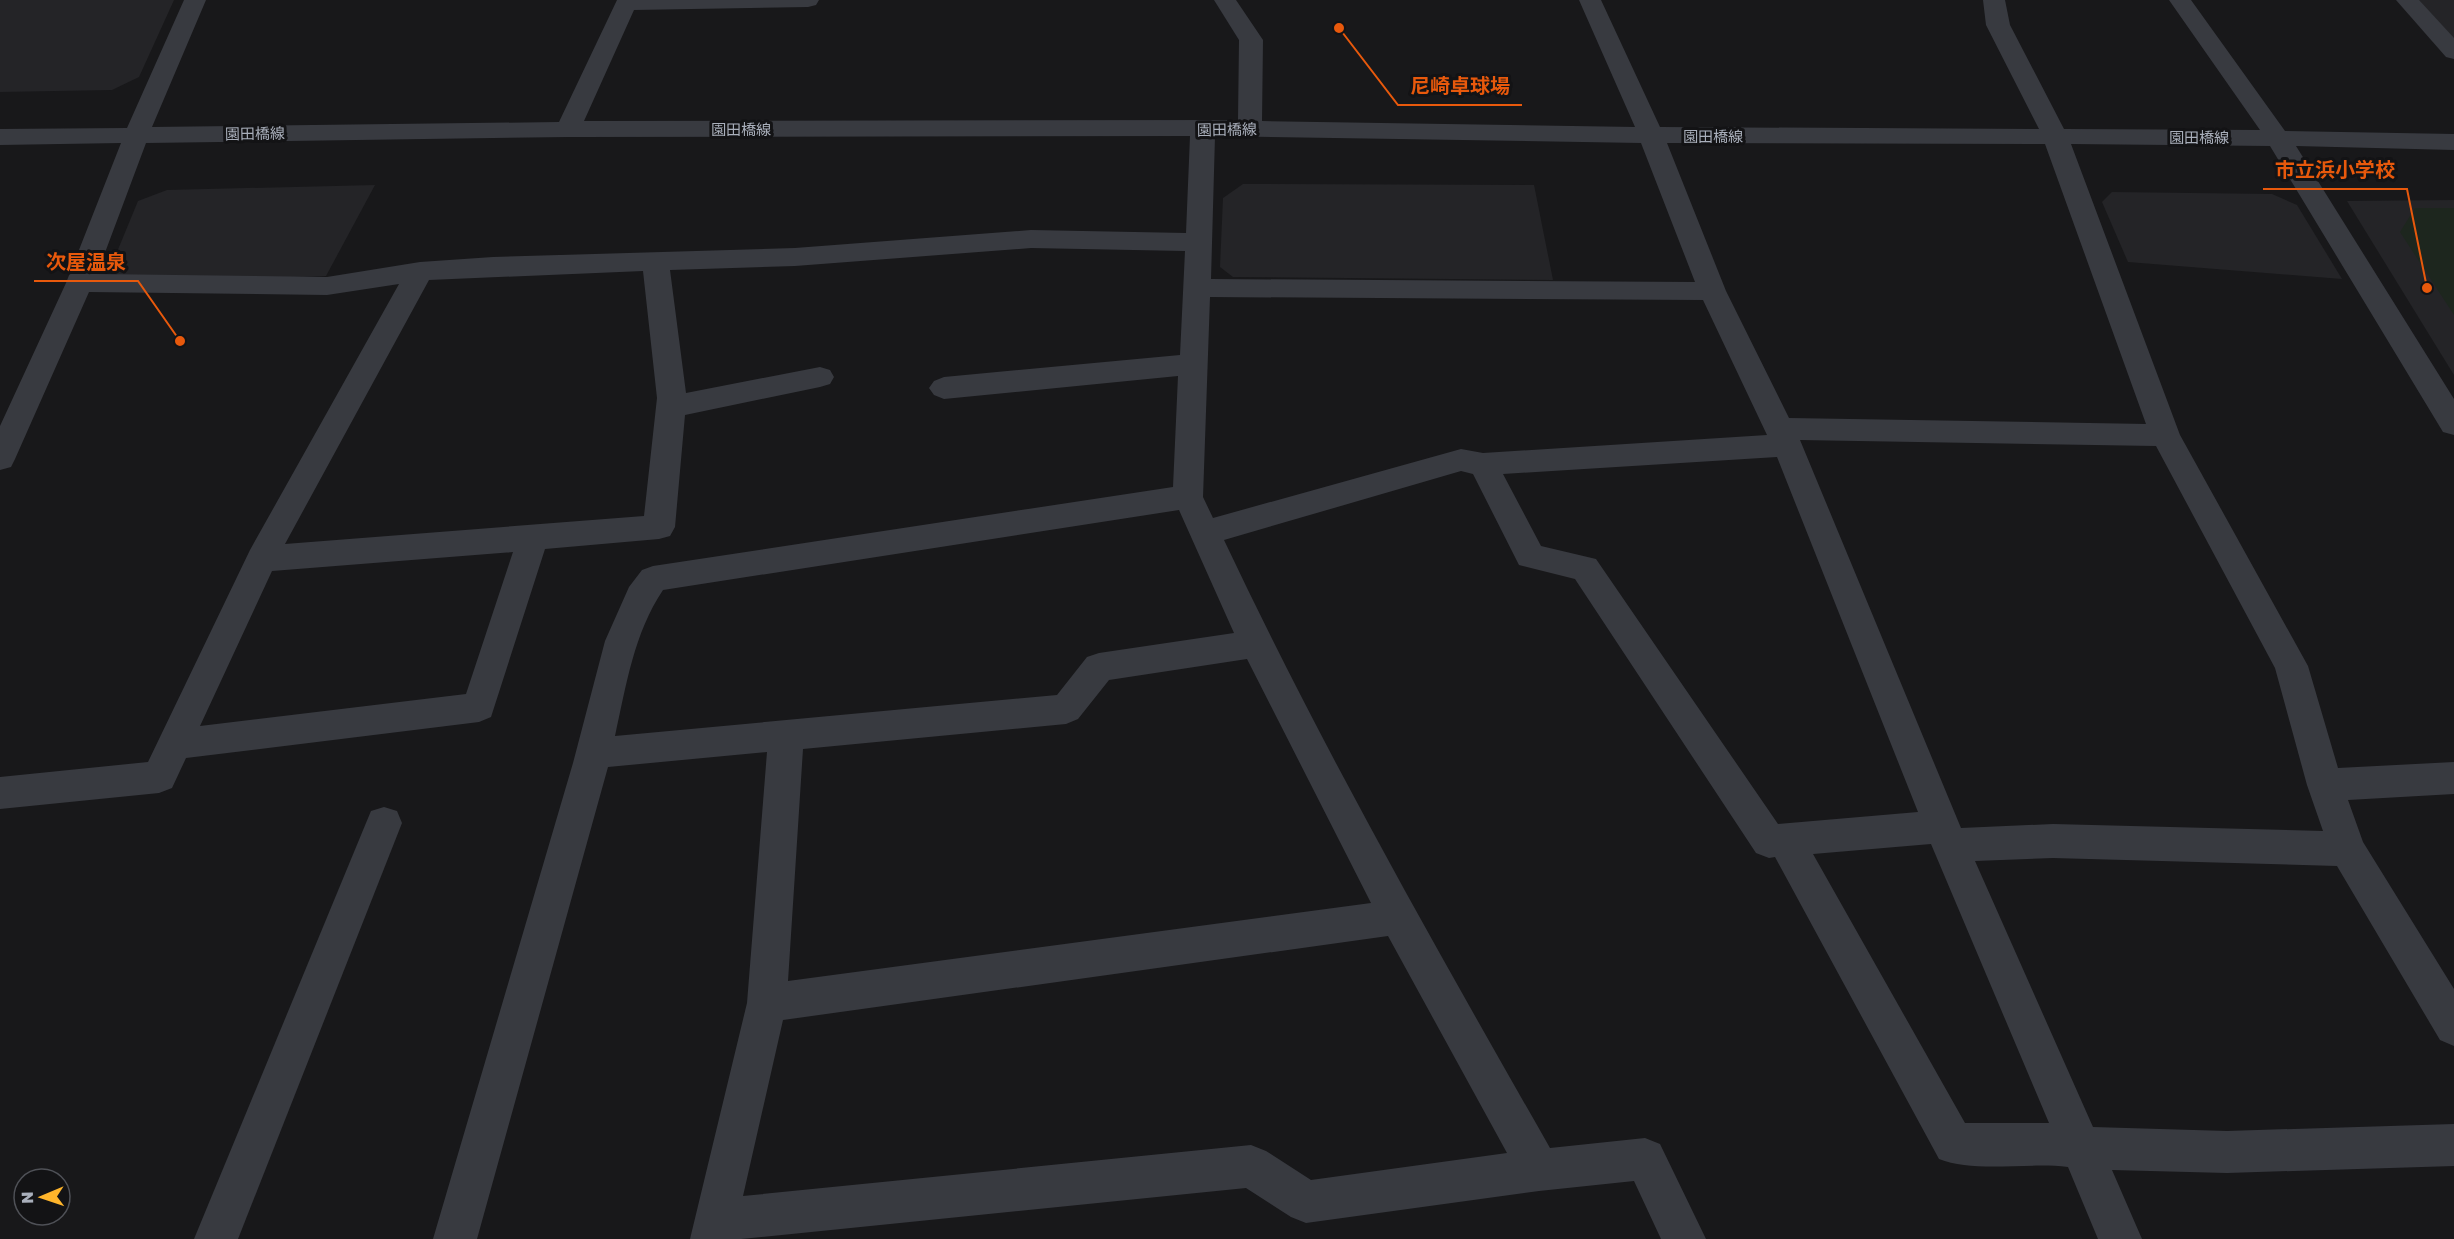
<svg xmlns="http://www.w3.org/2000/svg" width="2454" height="1239" viewBox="0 0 2454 1239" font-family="'Golos Text','Noto Sans JP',sans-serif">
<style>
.built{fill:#242427}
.green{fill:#1d261e}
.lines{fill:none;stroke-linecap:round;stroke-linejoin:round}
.minor{fill:#383a40;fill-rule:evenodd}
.labels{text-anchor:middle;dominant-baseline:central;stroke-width:6;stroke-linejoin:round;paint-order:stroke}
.far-street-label{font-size:15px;fill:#a9afbb;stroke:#131315}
.leader{fill:none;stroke:#e8590c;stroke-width:2}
.callout-dot{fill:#e8590c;stroke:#131315;stroke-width:2}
.callout-label{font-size:20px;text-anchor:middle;font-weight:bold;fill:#e8590c;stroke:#131315;stroke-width:6;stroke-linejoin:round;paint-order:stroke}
</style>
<rect width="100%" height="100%" fill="#18181a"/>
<!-- built -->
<g class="built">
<path d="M0 0H174L139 77 112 90 0 92Z"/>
<path d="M2416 0H2454V41Z"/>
<path d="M1243 184 1534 185 1553 280 1233 277 1220 267 1223 198Z"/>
<path d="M375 185 326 276 226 279 119 276 110 269 138 201 167 190Z"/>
<path d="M2112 192 2272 194 2297 205 2342 279 2128 262 2102 202Z"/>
<path d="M2454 200V375L2347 201Z"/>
</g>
<!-- green -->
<path class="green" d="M2415 208H2454V315L2400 232Z"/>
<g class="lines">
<!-- minor -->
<g class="minor">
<path d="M184 0H206L152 127 559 122 617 0H819L816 5 808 7 634 10 584 121 1238 120 1239 40 1214 0H1236L1263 40 1262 121 1635 127 1579 0H1601L1660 127 2039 129 1986 25 1983 0H2005L2010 25 2064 129 2260 130 2169 0H2191L2285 131 2454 134V150L2296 146 2454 399V435L2443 432 2270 146 2071 144 2180 435 2308 666 2338 768 2454 762V794L2348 800 2363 842 2454 989V1046L2440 1040 2337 866 2053 858 1975 861 2093 1127 2227 1131 2454 1124V1166L2227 1173 2112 1170 2142 1239H2098L2068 1167C2029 1162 1973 1173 1939 1159L1775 857 1769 858 1756 853 1575 579 1519 565 1473 474 1461 471 1224 540C1322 748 1436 948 1550 1148L1645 1138 1660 1144 1706 1239H1661L1634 1181 1539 1191 1306 1223 1291 1217 1246 1188 741 1239H690L747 1003 767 752 608 767 477 1239H433L573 763 605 641 629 587 642 570 653 566 1173 487 1178 376 944 399 934 395 929 388 934 381 944 377 1180 355 1185 251 1031 248 795 266 670 270 686 393 820 367 830 370 834 377 830 384 820 387 685 415 675 527 670 536 659 539 545 549 491 717 479 722 186 758 172 788 159 793 0 809V777L148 762 250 550 399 284 327 295 89 292 15 459 11 467 0 470V426L66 283 121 143 0 145V129L127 128ZM1190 136 1186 233 1031 230 795 248 493 257 420 262 327 277 97 274 146 143 568 137ZM1215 136 1641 143 1695 282 1211 279ZM1667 143 2045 144 2146 424 1789 418 1726 291ZM643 271 657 398 644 516 285 544 429 280ZM1210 297 1703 300 1767 435 1483 453 1461 449 1213 518 1203 497ZM1800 440 2156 446 2275 668 2307 785 2323 831 2053 824 1961 828ZM1777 457 1918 812 1778 824 1596 559 1541 546 1503 474ZM1179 510 1234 633 1099 653 1087 657 1057 695 615 736C626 686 634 633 663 590ZM513 552 466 694 200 726 272 571ZM1247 659 1371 903 788 981 803 749 1066 724 1078 719 1109 680ZM1931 844 2049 1123H1965L1813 854ZM1388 936 1507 1153 1311 1180 1266 1151 1251 1145 743 1196 783 1020Z"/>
<path d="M2396 0H2419L2454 38V59L2446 57Z"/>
<path d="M384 807 397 811 402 823 238 1239H194L366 823 371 811Z"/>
</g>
</g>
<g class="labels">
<!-- far-street labels -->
<g class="far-street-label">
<text x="741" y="129">園田橋線</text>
<text transform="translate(1227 129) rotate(-1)">園田橋線</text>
<text transform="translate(255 133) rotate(-1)">園田橋線</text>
<text x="1713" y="136">園田橋線</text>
<text x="2199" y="137">園田橋線</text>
</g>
</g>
<!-- callouts -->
<path class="leader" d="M1339 28L1398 105H1522M2427 288L2407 189H2263M180 341L138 281H34"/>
<g class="callout-dot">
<circle cx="1339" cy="28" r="6"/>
<circle cx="2427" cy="288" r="6"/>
<circle cx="180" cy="341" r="6"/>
</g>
<g class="callout-label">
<text x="1460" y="93">尼崎卓球場</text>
<text x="2335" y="177">市立浜小学校</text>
<text x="86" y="269">次屋温泉</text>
</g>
<!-- north arrow -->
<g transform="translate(42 1197) rotate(268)"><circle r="28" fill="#131315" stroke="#4f5157" stroke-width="1.5"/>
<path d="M0-4.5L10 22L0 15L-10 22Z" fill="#ffb52b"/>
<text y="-9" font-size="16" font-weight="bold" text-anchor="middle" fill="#a9afbb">N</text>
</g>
</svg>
